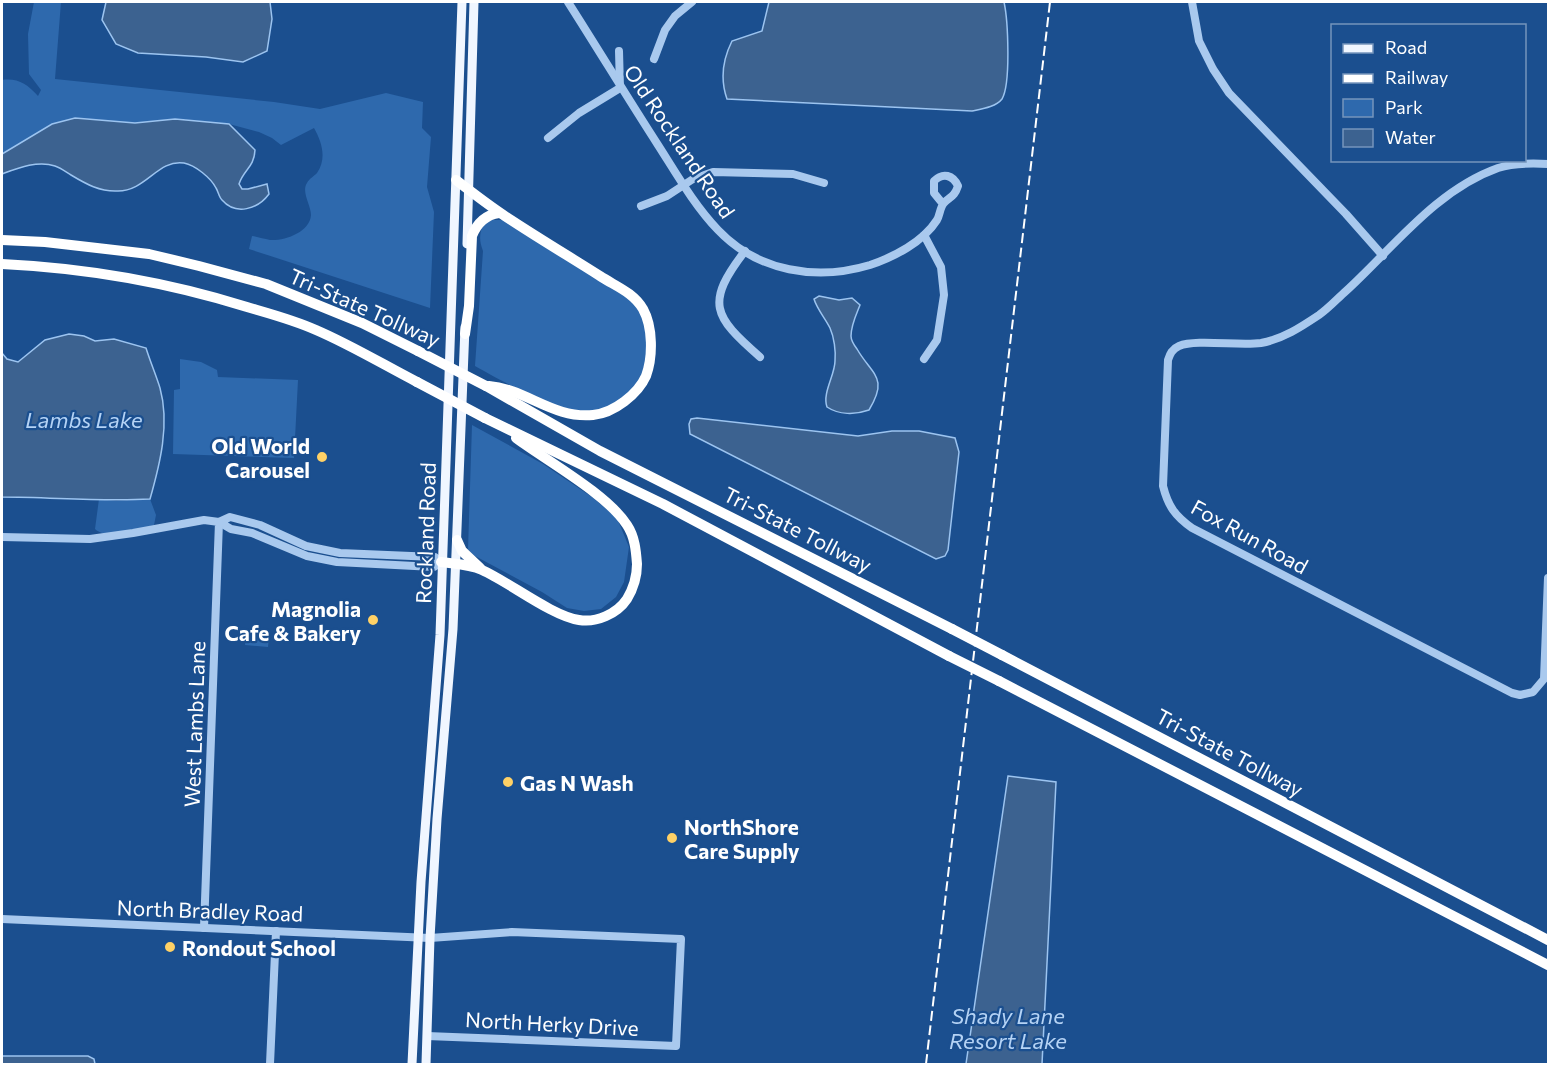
<svg xmlns="http://www.w3.org/2000/svg" width="1550" height="1066" viewBox="0 0 1550 1066" font-family="Commissioner,sans-serif">
<style>
.green{fill:#2e69ad}
.water{fill:#3c6290;stroke:#9cc4f0;stroke-width:1.5}
.lines{fill:none;stroke-linecap:round;stroke-linejoin:round}
.minor{stroke:#a9c9ee;stroke-width:8}
.major{stroke:#f0f6ff;stroke-width:9}
.highway{stroke:#fff;stroke-width:10}
.rail{stroke:#fff;stroke-width:2;stroke-dasharray:10 4.5;stroke-linecap:butt}
.highway-bridge{stroke:#fff;stroke-width:10}
.poi-dot{fill:#ffd166;stroke:#1b4f8f;stroke-width:2}
.labels{text-anchor:middle;dominant-baseline:central;stroke-width:4.5;stroke-linejoin:round;paint-order:stroke}
.street-label{font-size:21px;fill:#fff;stroke:#1b4f8f}
.poi-label{font-size:21px;font-weight:bold;fill:#fff;stroke:#1b4f8f;text-anchor:start}
.water-label{font-size:22px;font-style:italic;fill:#b5d3f5;stroke:#1b4f8f}
</style>
<rect width="100%" height="100%" fill="#1b4f8f"/>
<!-- green -->
<g class="green">
<path d="M34 2H61L55 79 274 102 320 109 386 93 423 102 422 128 431 137 427 187 434 212 430 308 249 249 252 236C258 237 264 239 270 240 285 241 310 232 311 215 311 205 301 192 307 183 309 179 314 176 317 173 327 159 322 142 314 128L281 145 272 138 259 132 229 124 175 119 135 123 75 118 2 154V80C18 78 27 84 38 96L41 90 29 74 28 34Z"/>
<path d="M492 220H510L627 294 641 309 650 351 640 386C629 393 617 404 605 409 572 422 504 382 475 366L483 251C479 240 479 234 484 223Z"/>
<path d="M180 359 201 362 217 370 218 377 298 380 294 458 173 454 174 390 180 389Z"/>
<path d="M472 425 543 464 592 497 617 518 629 547 624 582 616 597 601 609 584 611 567 608 542 592 475 556 468 550Z"/>
<path d="M99 499 116 501 150 499 156 515 154 525C138 529 109 542 95 529Z"/>
<path d="M246 636 269 637 268 647 245 645Z"/>
</g>
<!-- water -->
<g class="water">
<path d="M106 2H270L272 19 267 51 243 62 206 57 138 53 116 44 102 20Z"/>
<path d="M769 2H1004C1008 20 1011 84 1002 99 996 107 981 109 972 111L727 99C720 79 722 61 732 41L762 31Z"/>
<path d="M75 118 135 123 175 119 229 124 255 150C254 168 244 169 239 184L242 189H248L267 184 269 194C258 209 236 216 222 200 219 197 218 191 216 188 211 178 195 165 184 163 158 159 146 191 118 191 100 192 86 184 71 175 66 172 61 168 55 166 38 160 18 168 2 174V154L52 124Z"/>
<path d="M819 296 839 300 852 298 860 305C856 315 851 325 851 336 851 341 854 345 857 349 872 375 889 377 869 410 855 415 839 415 827 407 822 393 835 375 835 361 836 351 834 337 830 328 825 318 817 309 814 299Z"/>
<path d="M69 334 84 336 95 341 114 339 146 348C150 361 156 375 160 388 170 424 160 464 150 499 101 502 51 497 2 497V353L7 359 18 362 45 340Z"/>
<path d="M697 418 858 436 892 431H919L955 438 959 452 948 550 945 556 936 559 690 434 689 424 691 419Z"/>
<path d="M1008 776 1056 782 1042 1064H966Z"/>
<path d="M2 1056H88L94 1059 95 1064H2Z"/>
</g>
<g class="lines">
<!-- minor -->
<g class="minor">
<path d="M568 2C598 49 627 97 658 145 676 173 694 205 718 230 758 272 817 281 870 265 894 257 923 242 937 220 940 215 940 207 944 203 950 196 954 198 958 186 953 175 943 172 934 181V193L943 204"/>
<path d="M1192 2 1199 41 1213 69 1229 93 1346 214 1383 256"/>
<path d="M654 59 665 30 675 16 692 2"/>
<path d="M548 138 579 113 620 88 619 51"/>
<path d="M1548 164C1532 163 1514 163 1498 168 1436 190 1393 248 1346 291 1337 299 1329 308 1319 315 1301 327 1283 339 1261 343 1239 346 1196 339 1179 346 1172 349 1170 354 1168 360L1163 486C1168 506 1175 516 1192 528L1512 693 1520 695 1533 692 1544 679 1548 578"/>
<path d="M641 206 667 196 693 179 713 172 793 174 824 183"/>
<path d="M745 251C705 303 713 316 760 357"/>
<path d="M924 359 937 340 944 295 941 267 924 235"/>
<path d="M230 517 260 525 306 546 340 553 435 557 441 562 434 567 337 562 307 556 252 533 231 529 219 522Z"/>
<path d="M2 537 90 539 133 533 204 520 219 522 204 928"/>
<path d="M2 919 430 938 512 932 681 939 676 1046 427 1036"/>
<path d="M270 1064 276 931"/>
</g>
<!-- major -->
<g class="major">
<path d="M467 244 474 2"/>
<path d="M412 1064 421 882 440 635 462 2"/>
<path d="M426 1064 430 938 437 819 453 629 465 327"/>
</g>
<!-- highway -->
<g class="highway">
<path d="M456 180C474 194 492 208 511 220 540 239 570 257 600 276 615 286 633 292 643 309 653 327 653 357 646 376 638 394 614 413 593 415 553 419 526 389 489 386"/>
<path d="M2 240 45 242 149 254 199 266 266 284 362 323 418 351"/>
<path d="M2 264C85 268 167 282 247 307 271 314 294 320 316 330 351 345 384 365 417 382"/>
<path d="M465 334 469 306 472 236C477 223 485 215 499 213"/>
<path d="M486 386 600 451 952 629"/>
<path d="M485 418 663 504 949 656"/>
<path d="M457 540 462 551 480 568"/>
<path d="M441 562C455 564 469 564 482 570 509 582 552 616 579 620 596 623 617 614 627 599 633 589 637 576 637 564 636 551 635 537 627 525 607 494 547 461 516 438"/>
<path d="M1002 655 1548 940"/>
<path d="M999 681 1548 965"/>
</g>
<!-- rail -->
<path class="rail" d="M926 1064 1050 2"/>
<!-- highway-bridge -->
<g class="highway-bridge">
<path d="M418 351 486 386"/>
<path d="M417 382 485 418"/>
<path d="M952 629 1002 655"/>
<path d="M949 656 999 681"/>
</g>
</g>
<!-- markers -->
<g class="poi-dot">
<circle cx="322" cy="457" r="6"/>
<circle cx="373" cy="620" r="6"/>
<circle cx="508" cy="782" r="6"/>
<circle cx="672" cy="838" r="6"/>
<circle cx="170" cy="947" r="6"/>
</g>
<g class="labels">
<!-- street labels -->
<g class="street-label">
<text transform="translate(680 141) rotate(56)">Old Rockland Road</text>
<text transform="translate(365 307) rotate(24)">Tri-State Tollway</text>
<text transform="translate(798 529) rotate(27)">Tri-State Tollway</text>
<text transform="translate(425 533) rotate(-88)">Rockland Road</text>
<text transform="translate(1250 536) rotate(29)">Fox Run Road</text>
<text transform="translate(194 724) rotate(-88)">West Lambs Lane</text>
<text transform="translate(1230 752) rotate(28)">Tri-State Tollway</text>
<text transform="translate(210 910) rotate(2)">North Bradley Road</text>
<text transform="translate(552 1023) rotate(3)">North Herky Drive</text>
</g>
<!-- poi labels -->
<g class="poi-label">
<text x="310" y="445" text-anchor="end">Old World<tspan x="310" dy="24">Carousel</tspan></text>
<text x="361" y="608" text-anchor="end">Magnolia<tspan x="361" dy="24">Cafe &amp; Bakery</tspan></text>
<text x="520" y="782">Gas N Wash</text>
<text x="684" y="826">NorthShore<tspan x="684" dy="24">Care Supply</tspan></text>
<text x="182" y="947">Rondout School</text>
</g>
<!-- water labels -->
<g class="water-label">
<text x="84" y="419">Lambs Lake</text>
<text x="1008" y="1015">Shady Lane<tspan x="1008" dy="25">Resort Lake</tspan></text>
</g>
</g>
<!-- border -->
<rect width="1550" height="1066" fill="none" stroke="#ffffff" stroke-width="6"/>
<!-- legend -->
<rect x="1331" y="24" width="195" height="138" fill="#1b4f8f" stroke="#7695bc" stroke-width="1.5"/>
<rect x="1343" y="44" width="30" height="9" fill="#f0f6ff" stroke="#7695bc" stroke-width="1.5"/>
<text x="1385" y="54" font-size="18" fill="#ffffff">Road</text>
<rect x="1343" y="74" width="30" height="9" fill="#ffffff" stroke="#7695bc" stroke-width="1.5"/>
<text x="1385" y="84" font-size="18" fill="#ffffff">Railway</text>
<rect x="1343" y="99" width="30" height="18" fill="#2e69ad" stroke="#7695bc" stroke-width="1.5"/>
<text x="1385" y="114" font-size="18" fill="#ffffff">Park</text>
<rect x="1343" y="129" width="30" height="18" fill="#3c6290" stroke="#7695bc" stroke-width="1.5"/>
<text x="1385" y="144" font-size="18" fill="#ffffff">Water</text>
</svg>
